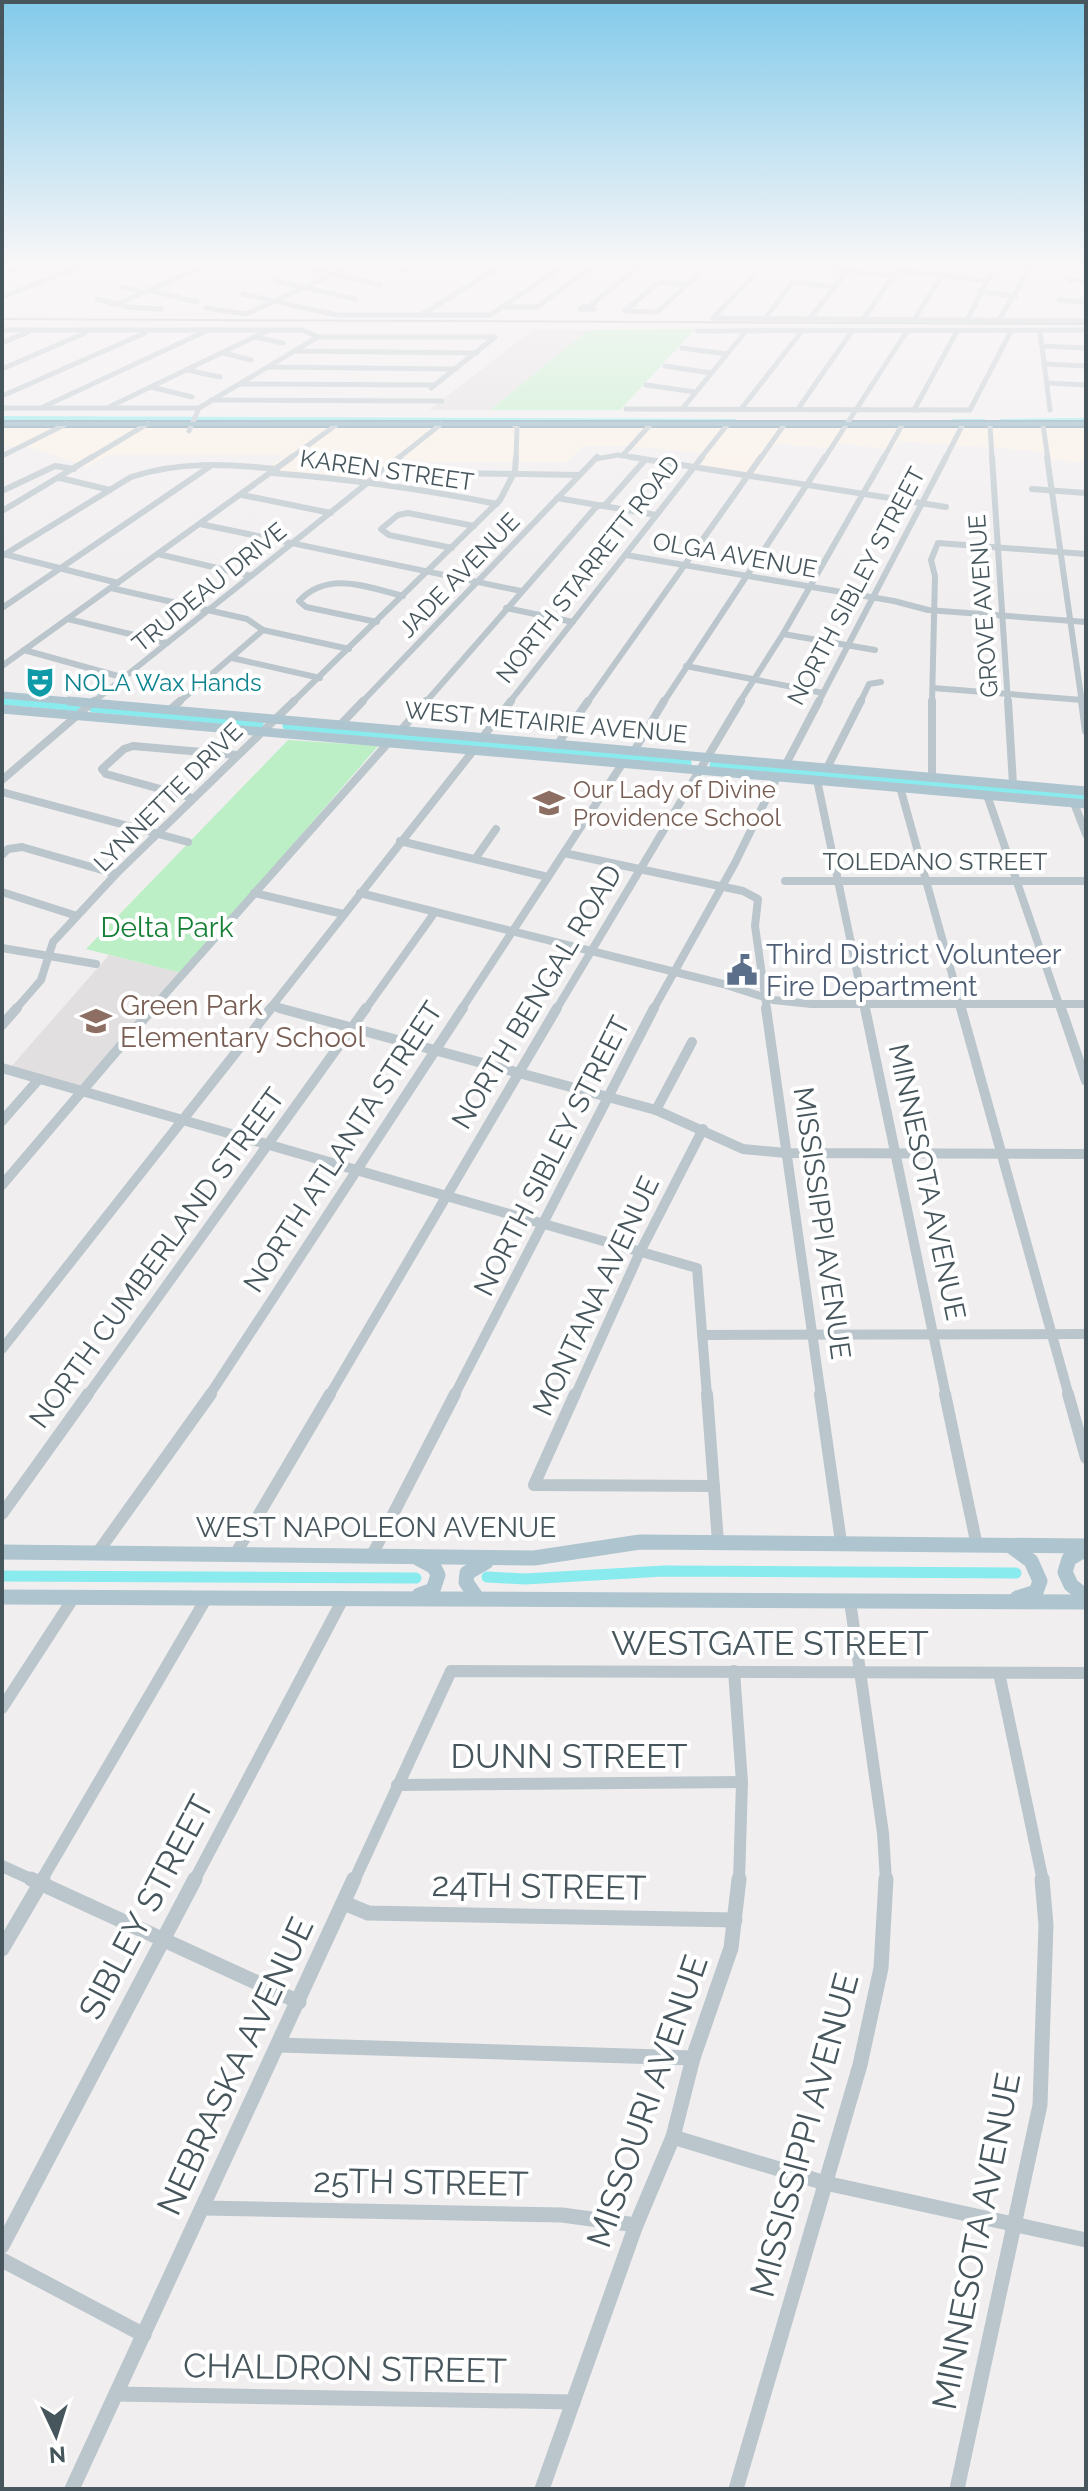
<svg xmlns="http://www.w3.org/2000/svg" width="1088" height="2491" viewBox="0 0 1088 2491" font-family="Raleway,sans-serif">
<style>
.commercial{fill:#fcf2e7}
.education{fill:#e2dfe1}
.green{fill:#bcefc6}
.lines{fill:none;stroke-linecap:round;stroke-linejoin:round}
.canal-far3{stroke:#89ebed;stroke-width:4}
.canal-far2{stroke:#89ebed;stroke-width:6}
.canal-far1{stroke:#89ebed;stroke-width:7}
.canal{stroke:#89ebed;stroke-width:11}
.highway-casing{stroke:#7197aa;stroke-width:4}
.minor-far5{stroke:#bac6cc;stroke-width:5}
.minor-far4{stroke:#bac6cc;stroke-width:6}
.minor-far3{stroke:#bac6cc;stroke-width:8}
.minor-far2{stroke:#bac6cc;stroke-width:10}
.minor-far1{stroke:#bac6cc;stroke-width:12}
.minor{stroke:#bac6cc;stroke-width:15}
.major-far2{stroke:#aec4ce;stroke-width:7}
.major-far1{stroke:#aec4ce;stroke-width:9}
.major{stroke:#aec4ce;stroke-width:15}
.highway{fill:#85acbe;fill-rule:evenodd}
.rail{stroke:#b0b5b9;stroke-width:2}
.labels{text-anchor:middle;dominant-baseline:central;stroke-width:8;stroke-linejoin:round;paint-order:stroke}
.far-street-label{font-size:24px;fill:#46565c;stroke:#fff}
.far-culture-label{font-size:24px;fill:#0d838f;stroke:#fff;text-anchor:start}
.far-education-label{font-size:24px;fill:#785e54;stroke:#fff;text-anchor:start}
.park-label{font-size:28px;fill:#167f36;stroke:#fff}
.service-label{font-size:28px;fill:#4e5e75;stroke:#fff;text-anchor:start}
.street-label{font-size:28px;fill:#46565c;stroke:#fff}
.education-label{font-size:28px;fill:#785e54;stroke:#fff;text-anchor:start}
.near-street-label{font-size:34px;fill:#46565c;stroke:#fff}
</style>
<rect width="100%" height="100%" fill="#f1eeef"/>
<!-- commercial -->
<path class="commercial" d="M2 428H1086V462L1049 460 1048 452 898 441 893 450 837 443 833 448 775 444 753 478 688 468 701 453 626 446H583L566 462H430L403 459 371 486 267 469 284 455H109L88 467 30 447 2 446Z"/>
<!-- education -->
<g class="education">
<path d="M534 329 588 330 490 410H429Z"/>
<path d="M109 955 182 973 82 1087 10 1068Z"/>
</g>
<!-- green -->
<g class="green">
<path d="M695 329 620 410H490L588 330Z"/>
<path d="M288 740 378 746 182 973 86 949Z"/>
</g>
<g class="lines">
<!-- canal-far3 -->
<g class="canal-far3">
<path d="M2 418 735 421"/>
<path d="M954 421H984"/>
<path d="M1001 421 1086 420"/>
</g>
<!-- canal-far2 -->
<path class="canal-far2" d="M2 701 23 703"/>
<!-- canal-far1 -->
<g class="canal-far1">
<path d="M2 701 78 708"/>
<path d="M93 709 260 724"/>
<path d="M286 726 688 763"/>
<path d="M713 765 1086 797"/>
</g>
<!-- canal -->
<g class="canal">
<path d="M2 1576 416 1578"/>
<path d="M487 1577 525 1579 664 1571 1016 1573"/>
</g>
<defs>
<rect id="highway" x="2" y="422" width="1084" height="4"/>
</defs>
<!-- highway casing -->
<use href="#highway" class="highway-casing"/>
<!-- minor-far5 -->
<g class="minor-far5">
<path d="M377 264 410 271"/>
<path d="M798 264 893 276"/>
<path d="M307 267 380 285"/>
<path d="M442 269 450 264"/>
<path d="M897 270 986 281"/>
<path d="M2 273 25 264"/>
<path d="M1069 280 1086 281"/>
<path d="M275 281 355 299"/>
<path d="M659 282 687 285 657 312 625 311Z"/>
<path d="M687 285 710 264"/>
<path d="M122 287 143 292"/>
<path d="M148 290 197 302"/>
<path d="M980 291 1016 297"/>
<path d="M243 294 336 315H490L566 264"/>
<path d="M2 297 87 264"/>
<path d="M97 299 128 307 161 309"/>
<path d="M1059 300 1086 302"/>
<path d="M114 305 210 264"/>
<path d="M585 306 594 309H580Z"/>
<path d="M590 306 642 264"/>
<path d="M506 307H537L596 264"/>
<path d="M206 308 246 314 356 264"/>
<path d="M421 315 504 264"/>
<path d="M811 317 848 270"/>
<path d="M713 318 1086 321"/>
<path d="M713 318 765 264"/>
<path d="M765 318 793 282 835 287"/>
<path d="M864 318 896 272"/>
<path d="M915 318 949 264"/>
<path d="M968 318 996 264"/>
<path d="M1000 318 1033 264"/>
<path d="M2 330H302L318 337H495"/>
<path d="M697 331 1086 330"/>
<path d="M1040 331 1050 410"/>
<path d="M255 337 283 343"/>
<path d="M2 343 28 332"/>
<path d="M1042 346 1086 348"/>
<path d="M682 348 726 354"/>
<path d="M295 351 477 353"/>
<path d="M223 353 251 360"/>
<path d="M1045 364 1086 366"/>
<path d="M665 366 711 373"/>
<path d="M268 367 456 369"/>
<path d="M2 369 85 333"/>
<path d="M187 370 220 377"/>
<path d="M1048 383 1086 385"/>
<path d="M240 384 435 385"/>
<path d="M646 385 695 392"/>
<path d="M151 387 192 397"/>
<path d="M431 388 495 337"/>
<path d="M2 396 145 333"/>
<path d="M211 400 442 401"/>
<path d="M43 407 206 331"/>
<path d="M109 407 267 331"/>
<path d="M2 408H199"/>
<path d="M626 409 970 410 1011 331"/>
<path d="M682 409 746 331"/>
<path d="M741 409 802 331"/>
<path d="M798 409 852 331"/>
<path d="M914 410 957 331"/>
<path d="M514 425 517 427 516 459"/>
<path d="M990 425 992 459"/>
<path d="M1043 425 1048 459"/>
<path d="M189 431 199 408 318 337"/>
<path d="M2 456 66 424"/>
<path d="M622 456 650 425"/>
<path d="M89 459 147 424"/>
<path d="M289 459 336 425"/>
<path d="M397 459 441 424"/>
<path d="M595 459 618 455 643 459"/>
<path d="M700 459 727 425"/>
<path d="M760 459 784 425"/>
<path d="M824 459 907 331"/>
<path d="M883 459 902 425"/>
<path d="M945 459 962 426"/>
</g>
<!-- minor-far4 -->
<g class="minor-far4">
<path d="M631 457 946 507"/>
<path d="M992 457 1008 703"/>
<path d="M1047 457 1082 703"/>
<path d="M272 473C348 479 423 489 497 504"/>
<path d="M60 478 110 490"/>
<path d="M1032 489 1086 493"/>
<path d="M426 490 443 476 454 473 579 475"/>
<path d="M2 491 55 466 74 469"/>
<path d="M242 495 331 513"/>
<path d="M557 498 656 515"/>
<path d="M2 511 92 457"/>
<path d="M200 524 521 591"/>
<path d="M452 548 389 535 381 529 398 515 408 513 474 526"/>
<path d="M4 554 118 583"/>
<path d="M158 554 251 576"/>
<path d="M626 555 894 601 928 610 1086 622"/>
<path d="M2 556 131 477C179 461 227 464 277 469"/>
<path d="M111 588 247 619 263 630 349 649"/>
<path d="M2 608 209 467"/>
<path d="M506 608 573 622"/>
<path d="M68 619 167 643"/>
<path d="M377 622 306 607 299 601C328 570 367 587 403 596"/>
<path d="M783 634 875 650"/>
<path d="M24 650 125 678"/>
<path d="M232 658 320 678"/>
<path d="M2 666 292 457"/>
<path d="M686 666 823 693"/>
<path d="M933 688 1082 700"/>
<path d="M92 703 400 457"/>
<path d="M178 703 263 630"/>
<path d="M292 703 500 500 515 471 516 457"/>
<path d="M361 703 597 457"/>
<path d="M425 703 596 507 606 504 645 460"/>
<path d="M509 703 702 457"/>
<path d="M587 703 761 457"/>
<path d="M663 703 825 457"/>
<path d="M739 703 783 634 884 457"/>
<path d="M818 703 946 457"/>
<path d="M860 703 869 684 881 682"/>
<path d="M932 703 935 576 931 560 938 543 1086 554"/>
</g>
<!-- minor-far3 -->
<g class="minor-far3">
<path d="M932 701V777"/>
<path d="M1008 701 1013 784"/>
<path d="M1082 701 1086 731"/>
<path d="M171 709 180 701"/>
<path d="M342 723 363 701"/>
<path d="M402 729 426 701"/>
<path d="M482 738 511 701"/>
<path d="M557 745 588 701"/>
<path d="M634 751 664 701"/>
<path d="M786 764 819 701"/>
<path d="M827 768 861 701"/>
<path d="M2 780 94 701"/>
<path d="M817 780 865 1010"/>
<path d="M900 787 962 1010"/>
<path d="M2 792 188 842"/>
<path d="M987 795 1061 1010"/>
<path d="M193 798 106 774 102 769 124 749 133 746 237 755"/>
<path d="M1074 803 1086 834"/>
<path d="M400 841 548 877"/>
<path d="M564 853 743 891 758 899 755 926 767 1010"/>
<path d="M2 855 8 849 22 847 116 874"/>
<path d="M475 859 496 829"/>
<path d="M785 881H1086"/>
<path d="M2 892 77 916"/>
<path d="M254 893 343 914"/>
<path d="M360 893 723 984 773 1000 811 1004H1086"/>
<path d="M2 948 96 964"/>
<path d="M272 1006 286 1010"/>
<path d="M15 1010 41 980 53 942 116 874 294 701"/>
<path d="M151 1010 388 743"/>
<path d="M269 1010 473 751"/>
<path d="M365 1010 435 912"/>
<path d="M461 1010 622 764"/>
<path d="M556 1010 741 701"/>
<path d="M653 1010 735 863 777 777"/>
</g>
<!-- minor-far2 -->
<g class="minor-far2">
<path d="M279 1008 656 1110 743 1149 786 1153 1086 1154"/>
<path d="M766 1008 821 1396"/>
<path d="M865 1008 946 1396"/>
<path d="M961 1008 1069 1396"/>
<path d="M1061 1008 1086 1081"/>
<path d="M2 1025 17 1008"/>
<path d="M2 1068 697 1268 707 1396"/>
<path d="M656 1110 692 1042"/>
<path d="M2 1121 39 1079"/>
<path d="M2 1185 153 1008"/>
<path d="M702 1335 1086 1334"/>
<path d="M2 1349 271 1008"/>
<path d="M87 1396 366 1008"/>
<path d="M209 1396 463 1008"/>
<path d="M329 1396 557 1008"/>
<path d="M454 1396 654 1008"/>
<path d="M575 1396 640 1252 703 1129"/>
</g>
<!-- minor-far1 -->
<g class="minor-far1">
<path d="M575 1394 534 1485 714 1486"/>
<path d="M707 1394 718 1542"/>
<path d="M820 1394 841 1542"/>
<path d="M945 1394 977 1546"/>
<path d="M1068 1394 1086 1458"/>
<path d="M2 1514 88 1394"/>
<path d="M98 1552 211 1394"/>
<path d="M236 1553 330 1394"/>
<path d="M371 1557 455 1394"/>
<path d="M850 1601 883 1833 886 1881"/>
<path d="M734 1671 742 1782 739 1881"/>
<path d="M999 1673 1043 1881"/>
<path d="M2 1708 74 1597"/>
<path d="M397 1785 742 1782"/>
<path d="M2 1866 35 1881"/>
<path d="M41 1881 207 1597"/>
<path d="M194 1881 344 1597"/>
<path d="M354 1881 451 1671 1086 1673"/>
</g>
<!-- minor -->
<g class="minor">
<path d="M31 1879 299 2002"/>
<path d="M344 1903 368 1913 735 1920"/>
<path d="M2 1949 43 1879"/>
<path d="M279 2045 693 2058"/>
<path d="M673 2137 825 2183 1086 2240"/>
<path d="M203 2208 562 2215 636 2225"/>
<path d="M2 2246 195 1879"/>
<path d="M2 2260 144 2335"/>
<path d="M116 2394 573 2402"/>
<path d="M72 2489 354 1879"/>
<path d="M542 2489 636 2225 673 2137 693 2058 731 1948 739 1879"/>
<path d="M736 2489 860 2065 881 1968 886 1879"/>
<path d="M957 2489 1040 2105 1046 1925 1042 1879"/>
</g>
<!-- major-far2 -->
<path class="major-far2" d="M2 695 92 703"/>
<!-- major-far1 -->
<g class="major-far1">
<path d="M69 701 1086 791"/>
<path d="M2 709 1086 804"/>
</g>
<!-- major -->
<g class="major">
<path d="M1012 1547 1031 1561 1040 1581 1036 1592 1017 1598"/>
<path d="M1086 1549 1069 1559 1065 1572 1071 1585 1086 1597"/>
<path d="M2 1552 534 1558 640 1542 1086 1546"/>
<path d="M419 1559 434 1567 438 1575 433 1590 419 1595"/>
<path d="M2 1597 1086 1602"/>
<path d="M477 1598 466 1582 467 1573 486 1562"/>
</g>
<!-- highway -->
<use href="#highway" class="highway"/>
<!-- rail -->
<path class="rail" d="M2 319 1086 324"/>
</g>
<!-- sky -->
<linearGradient id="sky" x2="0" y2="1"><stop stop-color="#82caea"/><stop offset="0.43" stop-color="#f9f7f8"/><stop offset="1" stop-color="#f9f7f8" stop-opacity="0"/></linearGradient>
<rect width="1088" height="613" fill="url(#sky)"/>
<!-- icons -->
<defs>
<symbol id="theatre-bare" viewBox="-9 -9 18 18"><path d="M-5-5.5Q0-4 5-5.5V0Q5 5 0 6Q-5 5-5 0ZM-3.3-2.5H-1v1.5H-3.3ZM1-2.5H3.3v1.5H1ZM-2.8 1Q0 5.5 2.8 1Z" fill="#0f9aa8" stroke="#fff" stroke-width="2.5" paint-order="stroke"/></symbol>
<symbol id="school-bare" viewBox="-9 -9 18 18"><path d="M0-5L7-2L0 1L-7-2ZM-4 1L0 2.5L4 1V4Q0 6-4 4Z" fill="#8d6e63" stroke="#fff" stroke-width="2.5" paint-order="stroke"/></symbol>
<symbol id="civic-bare" viewBox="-9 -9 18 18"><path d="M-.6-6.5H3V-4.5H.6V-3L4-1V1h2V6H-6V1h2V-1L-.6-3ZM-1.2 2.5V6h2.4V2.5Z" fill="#5c6f8a" stroke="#fff" stroke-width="2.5" paint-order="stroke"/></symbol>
</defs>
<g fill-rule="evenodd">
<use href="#theatre-bare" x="18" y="660" width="44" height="44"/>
<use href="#school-bare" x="527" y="781" width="44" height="44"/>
<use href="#civic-bare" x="720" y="948" width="44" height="44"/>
<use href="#school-bare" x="74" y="999" width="44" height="44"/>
</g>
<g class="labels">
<!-- far-street labels -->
<g class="far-street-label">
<text transform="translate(387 470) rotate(8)">KAREN STREET</text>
<text transform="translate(735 555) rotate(10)">OLGA AVENUE</text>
<text transform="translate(588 569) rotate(-52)">NORTH STARRETT ROAD</text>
<text transform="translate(459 575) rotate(-46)">JADE AVENUE</text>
<text transform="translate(856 586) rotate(-62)">NORTH SIBLEY STREET</text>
<text transform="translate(209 587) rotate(-39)">TRUDEAU DRIVE</text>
<text transform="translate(983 606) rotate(-94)">GROVE AVENUE</text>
<text transform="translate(546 722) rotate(5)">WEST METAIRIE AVENUE</text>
<text transform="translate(168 797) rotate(-45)">LYNNETTE DRIVE</text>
<text x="935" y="861">TOLEDANO STREET</text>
</g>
<!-- far-culture labels -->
<g class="far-culture-label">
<text x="64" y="682">NOLA Wax Hands</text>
</g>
<!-- far-education labels -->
<g class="far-education-label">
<text x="573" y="789">Our Lady of Divine<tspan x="573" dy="28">Providence School</tspan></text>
</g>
<!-- park labels -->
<g class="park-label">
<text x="167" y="927">Delta Park</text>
</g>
<!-- service labels -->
<g class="service-label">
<text x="766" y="954">Third District Volunteer<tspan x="766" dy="32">Fire Department</tspan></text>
</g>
<!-- street labels -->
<g class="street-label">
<text transform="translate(537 997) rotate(-59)">NORTH BENGAL ROAD</text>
<text transform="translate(343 1147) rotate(-57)">NORTH ATLANTA STREET</text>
<text transform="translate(552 1156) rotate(-63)">NORTH SIBLEY STREET</text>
<text transform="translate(927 1182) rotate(78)">MINNESOTA AVENUE</text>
<text transform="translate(822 1223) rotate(82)">MISSISSIPPI AVENUE</text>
<text transform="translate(157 1258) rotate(-54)">NORTH CUMBERLAND STREET</text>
<text transform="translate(596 1296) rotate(-65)">MONTANA AVENUE</text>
<text x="376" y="1527">WEST NAPOLEON AVENUE</text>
</g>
<!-- education labels -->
<g class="education-label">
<text x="120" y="1005">Green Park<tspan x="120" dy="32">Elementary School</tspan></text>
</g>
<!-- near-street labels -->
<g class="near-street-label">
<text x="770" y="1643">WESTGATE STREET</text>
<text x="569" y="1756">DUNN STREET</text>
<text transform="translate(539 1886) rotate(1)">24TH STREET</text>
<text transform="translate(146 1907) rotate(-62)">SIBLEY STREET</text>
<text transform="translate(235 2066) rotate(-65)">NEBRASKA AVENUE</text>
<text transform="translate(647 2101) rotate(-71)">MISSOURI AVENUE</text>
<text transform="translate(804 2135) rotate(-75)">MISSISSIPPI AVENUE</text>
<text transform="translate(421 2182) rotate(1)">25TH STREET</text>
<text transform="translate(976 2241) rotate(-79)">MINNESOTA AVENUE</text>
<text transform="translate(345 2368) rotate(1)">CHALDRON STREET</text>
</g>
</g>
<!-- border -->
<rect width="1088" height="2491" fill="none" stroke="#46565c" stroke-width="8"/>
<!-- north arrow -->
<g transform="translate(56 2435) rotate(176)" stroke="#ffffff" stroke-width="6" paint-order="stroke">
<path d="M0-6L14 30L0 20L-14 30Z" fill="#46565c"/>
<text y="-12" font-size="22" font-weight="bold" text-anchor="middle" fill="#46565c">N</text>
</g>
</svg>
